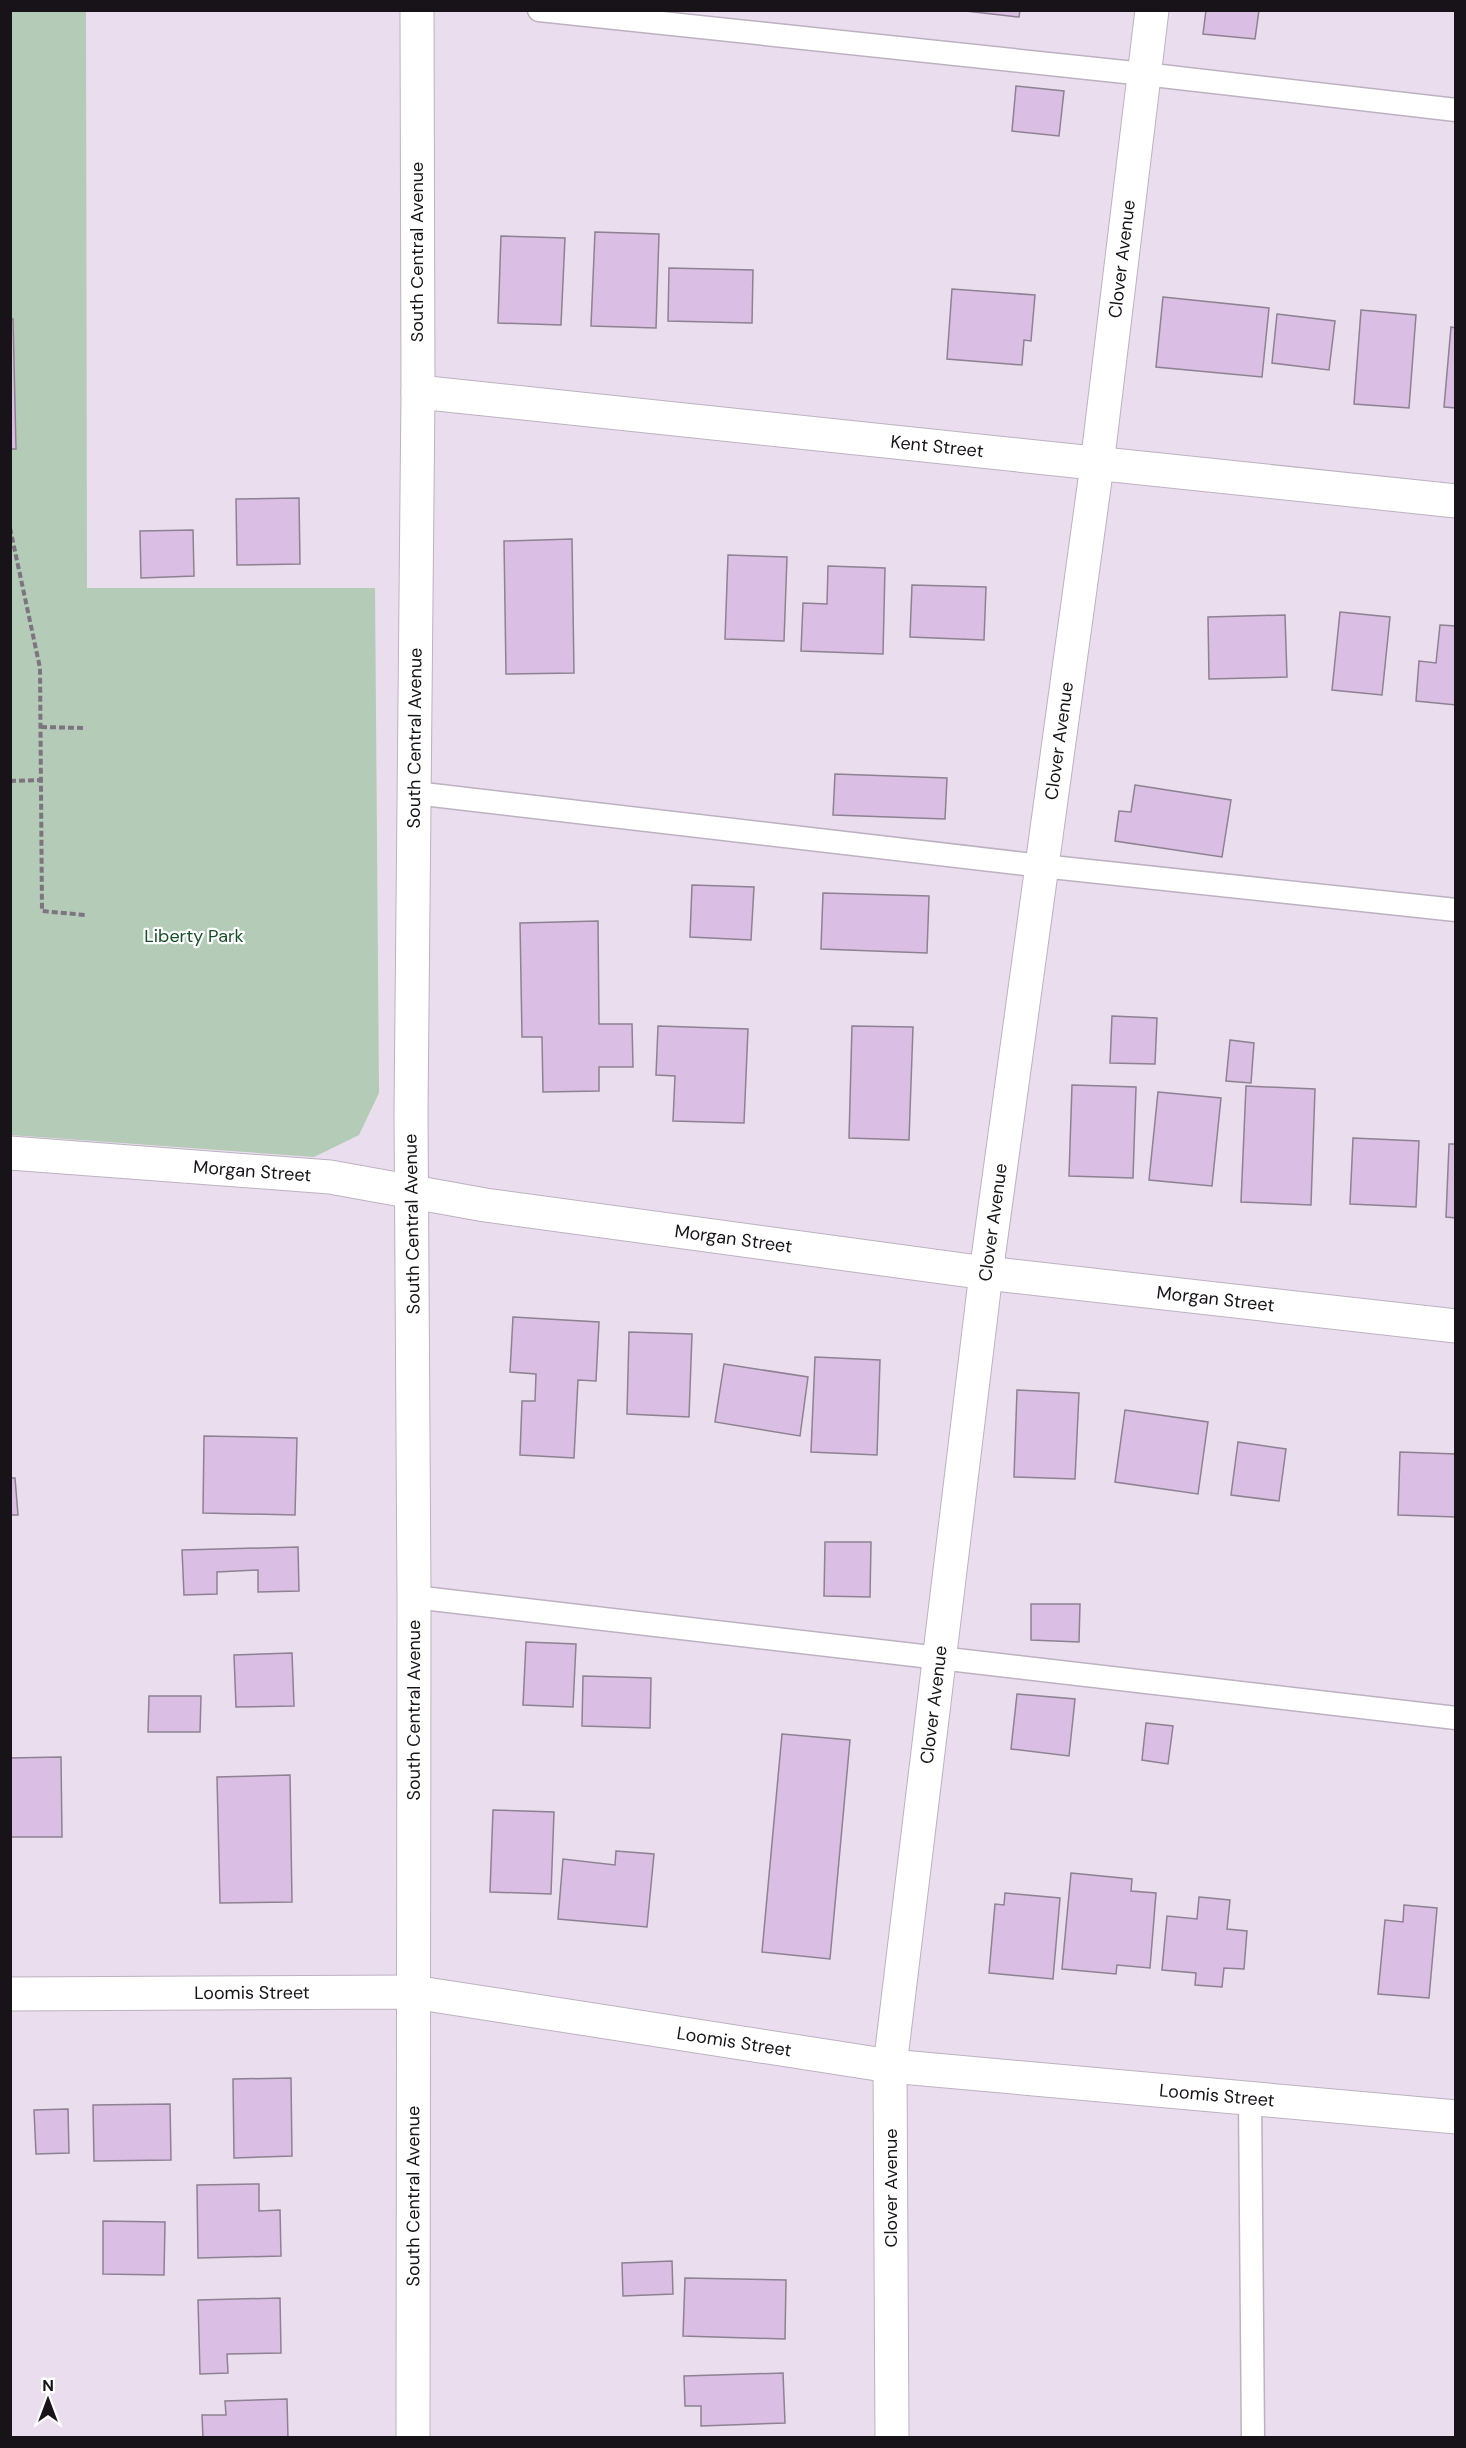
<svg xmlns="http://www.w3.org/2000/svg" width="1466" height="2448" viewBox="0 0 1466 2448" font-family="'DM Sans',sans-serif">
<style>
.green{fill:#b3cbb7}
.building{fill:#dbbee4;stroke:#8d8291;stroke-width:1.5}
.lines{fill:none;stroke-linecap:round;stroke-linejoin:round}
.lane-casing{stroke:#bdb1c1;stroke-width:25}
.street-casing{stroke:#bdb1c1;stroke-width:35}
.secondary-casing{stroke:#bdb1c1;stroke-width:35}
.path{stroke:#7d747f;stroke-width:4;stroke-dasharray:6 3;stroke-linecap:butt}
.lane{stroke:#fff;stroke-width:22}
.street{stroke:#fff;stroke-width:33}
.secondary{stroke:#fff;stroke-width:33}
.labels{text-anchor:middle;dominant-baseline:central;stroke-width:4.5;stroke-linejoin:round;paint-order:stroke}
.street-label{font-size:18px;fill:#171318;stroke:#fff}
.park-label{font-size:18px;fill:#144e25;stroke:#fff}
</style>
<rect width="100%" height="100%" fill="#eaddee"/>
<!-- green -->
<path class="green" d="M10 11H86L87 588H375L379 1093 359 1135 314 1157 11 1135Z"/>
<!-- building -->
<g class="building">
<path d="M957 10H1020L1019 17Z"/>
<path d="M1206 10H1259L1255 39 1203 34Z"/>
<path d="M1016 86 1064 91 1059 136 1012 131Z"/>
<path d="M595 232 659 234 656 328 591 326Z"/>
<path d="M501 236 565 238 561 325 498 323Z"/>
<path d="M669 268 753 270 752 323 668 321Z"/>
<path d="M952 289 1035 295 1031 341 1024 340 1022 365 947 359Z"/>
<path d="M1163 297 1269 308 1262 377 1156 367Z"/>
<path d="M1361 310 1416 315 1409 408 1354 404Z"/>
<path d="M1277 314 1335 321 1329 370 1272 363Z"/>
<path d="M10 319H13L16 449H10Z"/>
<path d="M1451 327 1456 328V408L1444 407Z"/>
<path d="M299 498 300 564 237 565 236 499Z"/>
<path d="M193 530 194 576 141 578 140 531Z"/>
<path d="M572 539 574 673 506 674 504 541Z"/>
<path d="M728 555 787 557 784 641 725 639Z"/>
<path d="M828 566 885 568 883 654 801 651 803 603 827 604Z"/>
<path d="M912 585 986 587 984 640 910 637Z"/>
<path d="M1340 612 1390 617 1382 695 1332 690Z"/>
<path d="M1285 615 1287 677 1209 679 1208 617Z"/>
<path d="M1440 625 1456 626V705L1416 701 1419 661 1436 663Z"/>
<path d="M835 774 947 778 945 819 833 815Z"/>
<path d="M1135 785 1231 800 1222 857 1115 841 1119 811 1131 812Z"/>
<path d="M692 885 754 887 751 940 690 937Z"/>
<path d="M823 893 929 896 927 953 821 949Z"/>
<path d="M598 921 599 1024H632L633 1067H599V1091L543 1092 542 1037H522L520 923Z"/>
<path d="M1112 1016 1157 1018 1155 1064 1110 1063Z"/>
<path d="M658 1026 748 1029 744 1123 673 1121 675 1076 656 1075Z"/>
<path d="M852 1026 913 1027 909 1140 849 1138Z"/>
<path d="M1230 1040 1254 1043 1251 1083 1226 1081Z"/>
<path d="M1072 1085 1136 1087 1133 1178 1069 1176Z"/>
<path d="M1246 1086 1315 1089 1311 1205 1241 1202Z"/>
<path d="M1158 1092 1221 1098 1212 1186 1149 1180Z"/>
<path d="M1353 1138 1419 1141 1416 1207 1350 1204Z"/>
<path d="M1449 1144H1456V1218L1446 1217Z"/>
<path d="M513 1317 599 1322 596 1381 578 1380 574 1458 520 1455 522 1401H535L536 1374 510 1372Z"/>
<path d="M629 1332 692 1334 689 1417 627 1414Z"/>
<path d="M815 1357 880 1360 877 1455 811 1452Z"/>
<path d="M724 1364 808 1377 800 1436 715 1422Z"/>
<path d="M1017 1390 1079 1393 1075 1479 1014 1477Z"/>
<path d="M1125 1410 1208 1422 1198 1494 1115 1482Z"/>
<path d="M204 1436 297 1438 295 1515 203 1513Z"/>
<path d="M1238 1442 1286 1449 1279 1501 1231 1495Z"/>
<path d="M1400 1452 1456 1454V1517L1398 1515Z"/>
<path d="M10 1478H15L18 1515H10Z"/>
<path d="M825 1542H871L870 1597 824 1596Z"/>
<path d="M298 1547 299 1591 258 1592V1570L217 1572V1594L184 1595 182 1550Z"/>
<path d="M1031 1604H1080L1079 1642 1031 1640Z"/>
<path d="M526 1642 576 1644 573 1707 523 1705Z"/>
<path d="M292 1653 294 1706 236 1707 234 1655Z"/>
<path d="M583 1676 651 1678 650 1728 582 1726Z"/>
<path d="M1017 1694 1075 1699 1069 1756 1011 1749Z"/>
<path d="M149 1696H201L200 1732H148Z"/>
<path d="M1146 1723 1173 1726 1168 1764 1142 1760Z"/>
<path d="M782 1734 850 1740 830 1959 762 1952Z"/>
<path d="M61 1757 62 1837H10V1758Z"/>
<path d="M290 1775 292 1902 220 1903 217 1777Z"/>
<path d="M493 1810 554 1812 551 1894 490 1892Z"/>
<path d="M616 1851 654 1854 647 1927 558 1919 563 1859 615 1865Z"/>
<path d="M1071 1873 1132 1879 1131 1891 1156 1893 1150 1968 1117 1965 1116 1974 1062 1969Z"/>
<path d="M1005 1893 1060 1898 1053 1979 989 1973 995 1904 1004 1905Z"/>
<path d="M1199 1897 1230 1900 1227 1929 1247 1931 1244 1969 1224 1968 1222 1987 1195 1985 1196 1973 1162 1970 1167 1916 1197 1919Z"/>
<path d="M1404 1905 1437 1908 1429 1998 1378 1994 1385 1920 1403 1922Z"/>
<path d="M291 2078 292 2156 234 2158 233 2079Z"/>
<path d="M170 2104 171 2160 94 2161 93 2105Z"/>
<path d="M68 2109 69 2153 36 2154 34 2110Z"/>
<path d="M259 2184V2211L280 2210 281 2256 198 2258 197 2185Z"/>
<path d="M103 2221 165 2222 164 2275 103 2274Z"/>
<path d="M672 2261 673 2294 623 2296 622 2263Z"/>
<path d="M685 2278 786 2280 785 2339 683 2336Z"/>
<path d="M280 2298 281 2353 227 2354 228 2373 200 2374 198 2300Z"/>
<path d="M783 2373 785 2423 701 2426V2406H685L684 2376Z"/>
<path d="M287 2399 288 2438H203L202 2415H226L225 2401Z"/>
</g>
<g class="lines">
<defs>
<g id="lane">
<path d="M539 10 1144 74 1456 110"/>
<path d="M415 793 1042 866 1456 910"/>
<path d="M414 1597 1456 1718"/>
<path d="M1250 2098 1253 2438"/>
</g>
<g id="street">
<path id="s1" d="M418 392 1456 501"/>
<path id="s2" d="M10 1994 413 1992 890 2066 1456 2117"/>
<path id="s3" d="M892 2438 890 2066 986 1273 1097 465 1152 10"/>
</g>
<g id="secondary">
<path id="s4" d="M10 1153 330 1177 485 1205 986 1273 1456 1326"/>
<path id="s5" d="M413 2438 414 1597 411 1113 418 392 417 10"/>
</g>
</defs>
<!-- lane casing -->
<use href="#lane" class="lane-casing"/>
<!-- street casing -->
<use href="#street" class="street-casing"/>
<!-- secondary casing -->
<use href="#secondary" class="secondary-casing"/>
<!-- path -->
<g class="path">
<path d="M10 528 40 668 42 911 85 915"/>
<path d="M41 727 84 728"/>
<path d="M10 781 41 780"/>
</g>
<!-- lane -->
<use href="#lane" class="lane"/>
<!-- street -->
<use href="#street" class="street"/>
<!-- secondary -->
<use href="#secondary" class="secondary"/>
</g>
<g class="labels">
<!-- street labels -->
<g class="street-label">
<text transform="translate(417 252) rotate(-90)">South Central Avenue</text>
<text stroke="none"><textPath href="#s3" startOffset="2194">Clover Avenue</textPath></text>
<text stroke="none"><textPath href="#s1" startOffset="522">Kent Street</textPath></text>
<text stroke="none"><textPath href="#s5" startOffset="1700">South Central Avenue</textPath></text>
<text stroke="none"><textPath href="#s3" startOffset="1708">Clover Avenue</textPath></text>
<text stroke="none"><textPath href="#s4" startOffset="243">Morgan Street</textPath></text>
<text stroke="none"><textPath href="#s3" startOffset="1222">Clover Avenue</textPath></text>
<text transform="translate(412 1224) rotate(-91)">South Central Avenue</text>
<text stroke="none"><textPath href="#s4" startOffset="729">Morgan Street</textPath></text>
<text stroke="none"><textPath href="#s4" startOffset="1215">Morgan Street</textPath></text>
<text stroke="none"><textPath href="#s3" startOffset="736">Clover Avenue</textPath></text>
<text stroke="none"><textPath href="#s5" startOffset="728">South Central Avenue</textPath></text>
<text stroke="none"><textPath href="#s2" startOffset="242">Loomis Street</textPath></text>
<text stroke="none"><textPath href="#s2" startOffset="728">Loomis Street</textPath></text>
<text stroke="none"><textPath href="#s2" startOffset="1214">Loomis Street</textPath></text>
<text transform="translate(891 2188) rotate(-90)">Clover Avenue</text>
<text stroke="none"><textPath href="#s5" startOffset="242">South Central Avenue</textPath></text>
</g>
<!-- park labels -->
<g class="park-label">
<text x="194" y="936">Liberty Park</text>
</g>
</g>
<!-- border -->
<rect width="1466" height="2448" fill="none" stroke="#171318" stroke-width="24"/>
<!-- north arrow -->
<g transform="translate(48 2400)" stroke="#ffffff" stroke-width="4.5" paint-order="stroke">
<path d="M0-4.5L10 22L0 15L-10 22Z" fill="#171318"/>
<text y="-9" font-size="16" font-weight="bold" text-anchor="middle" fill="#171318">N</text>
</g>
</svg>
